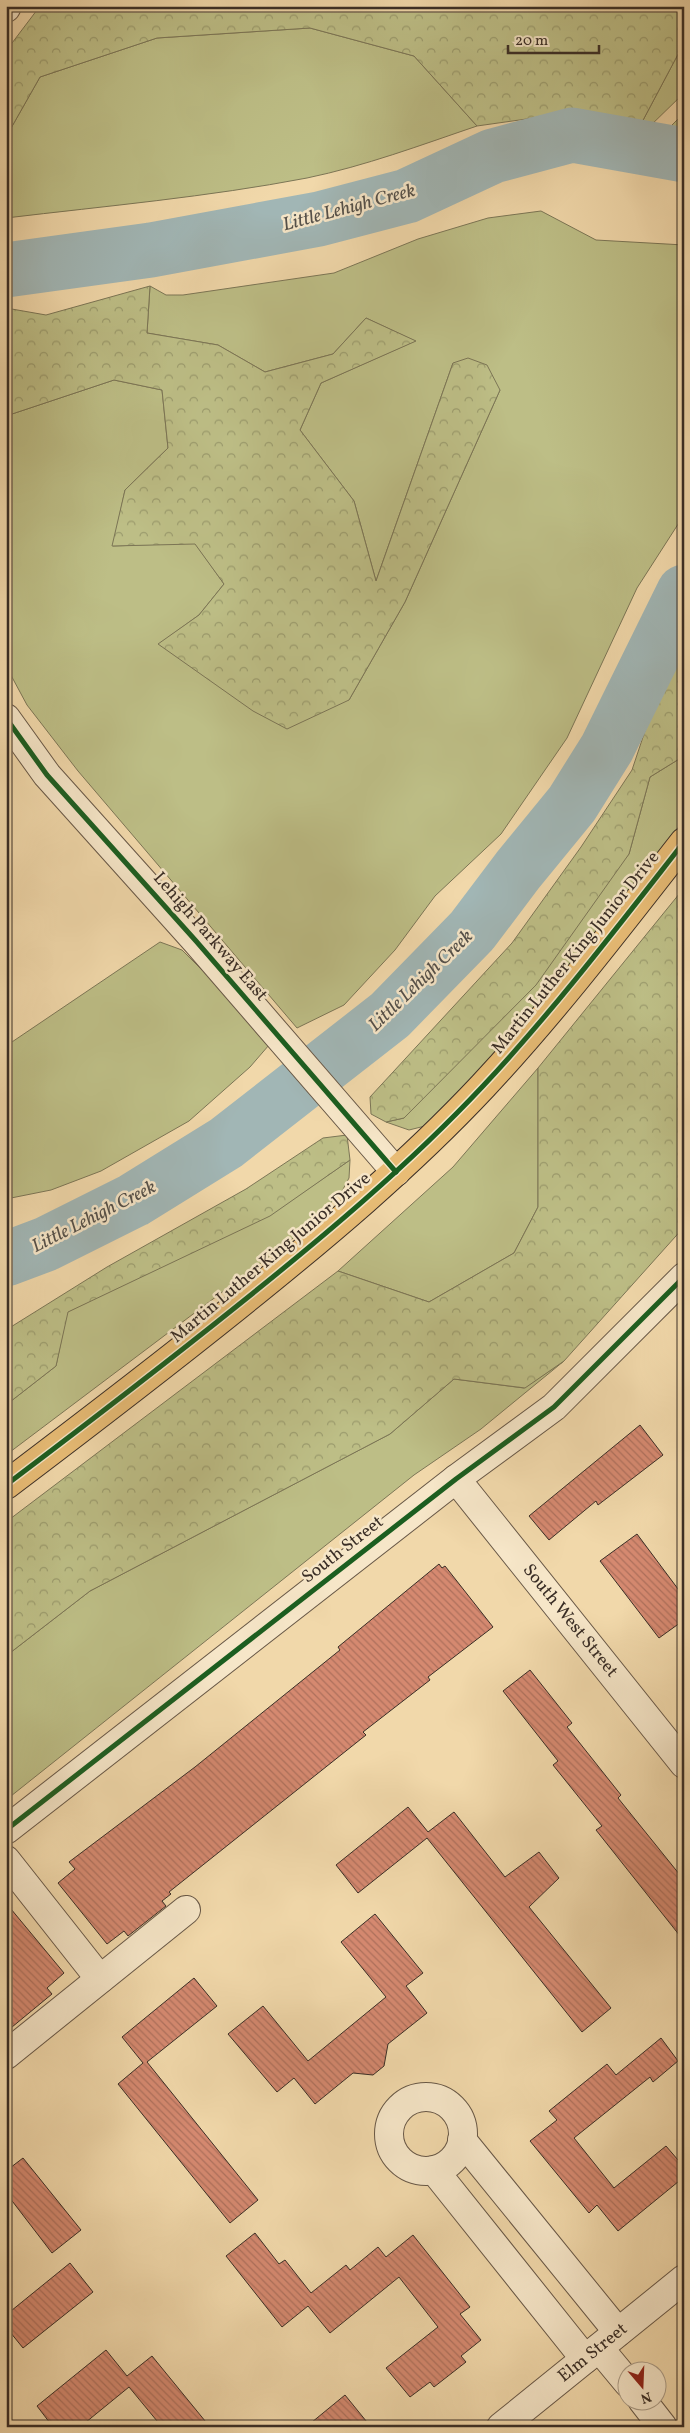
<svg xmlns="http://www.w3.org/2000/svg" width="690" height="2433" viewBox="0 0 690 2433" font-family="Vollkorn,serif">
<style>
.green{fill:#bdbe86;stroke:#7c7656}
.forest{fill:url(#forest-crowns);stroke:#7c7656}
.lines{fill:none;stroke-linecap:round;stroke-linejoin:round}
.river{stroke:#a1b6b5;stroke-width:55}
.building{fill:url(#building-back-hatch);stroke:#3a2e26}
.minor-casing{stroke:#685847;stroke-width:30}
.major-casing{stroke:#3a2e26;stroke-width:30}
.minor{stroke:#f6e6c8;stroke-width:28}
.major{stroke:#e8bc75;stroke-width:28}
.cycleway-casing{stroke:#f6e6c8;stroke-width:8}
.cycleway{stroke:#1b5e20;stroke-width:5}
.labels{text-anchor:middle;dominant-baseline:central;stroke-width:5;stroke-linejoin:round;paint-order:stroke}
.street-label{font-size:18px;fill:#3a2e26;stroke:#f6e6c8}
.water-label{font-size:19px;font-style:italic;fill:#54504a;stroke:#f6e6c8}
</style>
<defs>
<pattern id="forest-crowns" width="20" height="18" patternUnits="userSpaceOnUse" patternTransform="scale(1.25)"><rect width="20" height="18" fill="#bdbe86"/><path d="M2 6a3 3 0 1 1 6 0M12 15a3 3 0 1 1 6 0" fill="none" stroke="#9b9b6d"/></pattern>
<pattern id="building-back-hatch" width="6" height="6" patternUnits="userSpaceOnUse" patternTransform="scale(1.25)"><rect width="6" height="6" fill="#d58970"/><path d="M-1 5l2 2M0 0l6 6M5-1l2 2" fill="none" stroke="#ae705c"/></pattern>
</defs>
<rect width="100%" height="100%" fill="#f1d8aa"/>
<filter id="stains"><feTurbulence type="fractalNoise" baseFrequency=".004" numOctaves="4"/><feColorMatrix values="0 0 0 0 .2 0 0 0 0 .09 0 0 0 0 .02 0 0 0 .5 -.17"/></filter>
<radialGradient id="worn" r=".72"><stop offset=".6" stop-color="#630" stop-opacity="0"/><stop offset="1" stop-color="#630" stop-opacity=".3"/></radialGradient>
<!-- green -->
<g class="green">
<path d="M310 28 414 56 477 126C421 145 365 166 307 178 208 197 106 206 6 218V137L40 77 157 38Z"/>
<path d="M684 43V93L646 130 641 124Z"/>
<path d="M541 211 596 240 684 245V515L637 588 567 738 501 834 435 896 395 950 344 1005 297 1028 78 771 27 705 6 666V416L114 380 162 390 168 448 125 490 113 546 195 543 224 584 199 615 159 644 198 671 349 700 405 602 500 390 453 363 376 581 354 501 300 430 321 383 415 341 366 318 333 354 265 372 218 345 147 333 150 286 166 295H183L334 273 418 239 488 218Z"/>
<path d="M684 756V820L571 964 483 1066 425 1126 409 1130 386 1122 404 1118 629 854 650 777Z"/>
<path d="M160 942 182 950 229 997 269 1045 250 1067 189 1121 101 1171 51 1190 6 1199V1046Z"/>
<path d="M538 1068V1207L514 1253 429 1302 338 1271 453 1167Z"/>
<path d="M350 1160 349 1178 341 1193 290 1241 6 1455V1405L56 1366 67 1312 273 1213Z"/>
<path d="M564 1361 481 1429 414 1475 6 1800V1656L90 1591 390 1434 454 1379 524 1388Z"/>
</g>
<!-- forest -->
<g class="forest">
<path d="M40 6H684V43L641 124 569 113 477 126 414 56 310 28 157 38 40 77 6 137V51Z"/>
<path d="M684 113V143L658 139Z"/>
<path d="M150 286 147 333 218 345 265 372 333 354 366 318 416 341 321 383 300 430 354 501 376 581 453 363 468 358 487 365 500 390 405 602 349 700 287 729 253 711 158 644 199 615 224 584 195 544 112 546 125 490 168 448 162 390 114 380 6 416V308L46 315Z"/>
<path d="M684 648V756L650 777 629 854 536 985 404 1118 386 1122 371 1114 370 1097 512 943 581 847 632 770 660 686Z"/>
<path d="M684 888V1227L564 1361 525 1388 454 1379 390 1434 90 1591 6 1656V1522L338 1271 429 1302 514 1253 538 1207V1068Z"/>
<path d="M347 1135 350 1160 270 1216 68 1312 56 1366 6 1405V1330L107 1267 246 1189 323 1138Z"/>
</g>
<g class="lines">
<!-- river -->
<g class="river">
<path d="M6 270 151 250 319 219 407 196 493 156 572 135 684 155"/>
<path d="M6 1259 46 1244 134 1200 226 1143 390 1015 472 931 518 870 572 804 607 748 684 592"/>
</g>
</g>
<!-- building -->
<g class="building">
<path d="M640 1425 663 1455 598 1505 596 1501 549 1540 529 1516Z"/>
<path d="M637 1534 684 1597V1620L659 1638 600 1561Z"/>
<path d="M439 1564 442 1568 445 1566 493 1627 428 1677 430 1680 363 1732 366 1735 169 1892 171 1894 162 1901 166 1906 128 1936 124 1931 107 1944 58 1883 75 1869 69 1862 195 1767 340 1650 338 1647Z"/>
<path d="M530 1670 572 1723 567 1727 621 1795 618 1798 684 1880V1941L596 1830 602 1826 553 1765 558 1761 503 1691Z"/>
<path d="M408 1807 428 1832 454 1812 505 1877 539 1852 559 1878 529 1907 611 2008 582 2032 427 1838 358 1893 336 1865Z"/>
<path d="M6 1903 64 1973 47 1988 52 1994 6 2032Z"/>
<path d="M375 1914 423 1973 406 1986 427 2013 388 2044 384 2066 373 2075 353 2073 315 2104 294 2078 277 2092 228 2034 263 2006 308 2061 386 1997 341 1942Z"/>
<path d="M194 1978 217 2006 147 2062 258 2200 230 2223 118 2084 143 2063 122 2037Z"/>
<path d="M661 2038 678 2061 653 2082 650 2077 574 2138 614 2188 666 2146 684 2167V2177L618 2231 597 2205 589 2213 530 2141 557 2120 549 2111 607 2064 616 2075Z"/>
<path d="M23 2158 81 2230 52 2253 6 2193V2171Z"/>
<path d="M255 2233 279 2264 285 2260 311 2293 346 2265 350 2270 378 2247 386 2257 413 2235 470 2307 460 2314 481 2340 461 2356 466 2362 434 2387 430 2382 410 2397 386 2368 438 2327 399 2277 330 2333 308 2306 282 2327 226 2256Z"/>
<path d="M70 2263 93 2292 23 2348 6 2327V2315Z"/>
<path d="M106 2350 127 2376 152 2356 210 2427H162L129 2387 80 2427H53L37 2406Z"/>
<path d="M345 2395 371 2427H306Z"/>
</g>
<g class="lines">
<defs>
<g id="minor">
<path d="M6 8 7 6"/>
<path d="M6 718 47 775 196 941 396 1172"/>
<path d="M456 1479 684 1764"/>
<path d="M6 1830 456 1479 554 1407 684 1277"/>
<path d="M6 1860 100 1979"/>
<path d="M6 2055 186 1910"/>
<circle cx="426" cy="2134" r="37"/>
<path d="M462 2140 618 2332"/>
<path d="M434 2170 585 2359"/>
<path d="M599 2348 628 2383"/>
<path d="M642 2400 663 2427"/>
<path d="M501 2427 684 2279"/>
</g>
<path id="major" d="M6 1485C84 1426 161 1367 237 1306 323 1237 408 1166 483 1086 555 1009 619 925 684 842"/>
</defs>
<!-- minor casing -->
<use href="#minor" class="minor-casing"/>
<!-- major casing -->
<use href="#major" class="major-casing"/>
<!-- minor -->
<use href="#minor" class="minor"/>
<!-- major -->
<use href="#major" class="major"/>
<defs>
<g id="cycleway">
<path d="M6 718 47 775 196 941 396 1172"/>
<path d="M6 1485C84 1426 161 1367 237 1306 323 1237 408 1166 483 1086 555 1009 619 925 684 842"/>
<path d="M6 1830 456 1479 554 1407 684 1277"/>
</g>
</defs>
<!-- cycleway casing -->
<use href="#cycleway" class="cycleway-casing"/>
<!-- cycleway -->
<use href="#cycleway" class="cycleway"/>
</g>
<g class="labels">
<!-- street labels -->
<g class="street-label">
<text transform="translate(210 937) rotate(49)">Lehigh Parkway East</text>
<text transform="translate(576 953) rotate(-51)">Martin Luther King Junior Drive</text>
<text transform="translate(271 1258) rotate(-40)">Martin Luther King Junior Drive</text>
<text transform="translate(343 1550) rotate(-38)">South Street</text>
<text transform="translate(570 1621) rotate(51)">South West Street</text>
<text transform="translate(593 2353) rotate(-39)">Elm Street</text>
</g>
<!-- water labels -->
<g class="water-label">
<text transform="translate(349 208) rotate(-15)">Little Lehigh Creek</text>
<text transform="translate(421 981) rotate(-44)">Little Lehigh Creek</text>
<text transform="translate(94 1217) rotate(-27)">Little Lehigh Creek</text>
</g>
</g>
<!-- margin -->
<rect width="690" height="2433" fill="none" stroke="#f1d8aa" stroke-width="25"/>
<rect x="8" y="8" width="675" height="2418" fill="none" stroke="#3a2e26" stroke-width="2.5"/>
<rect x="12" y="12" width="665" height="2408" fill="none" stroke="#3a2e26"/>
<!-- north arrow -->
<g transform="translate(642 2386) rotate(161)"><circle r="24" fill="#f6e6c8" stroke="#ab9c87"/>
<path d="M0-4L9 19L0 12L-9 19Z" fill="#8f2418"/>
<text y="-8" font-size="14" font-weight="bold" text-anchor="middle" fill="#3a2e26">N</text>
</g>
<!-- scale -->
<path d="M508 45v8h91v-8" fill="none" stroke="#3a2e26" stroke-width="2.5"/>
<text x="515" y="45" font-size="15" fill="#3a2e26" stroke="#f6e6c8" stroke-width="4" paint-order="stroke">20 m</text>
<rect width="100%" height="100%" filter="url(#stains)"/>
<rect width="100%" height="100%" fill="url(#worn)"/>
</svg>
